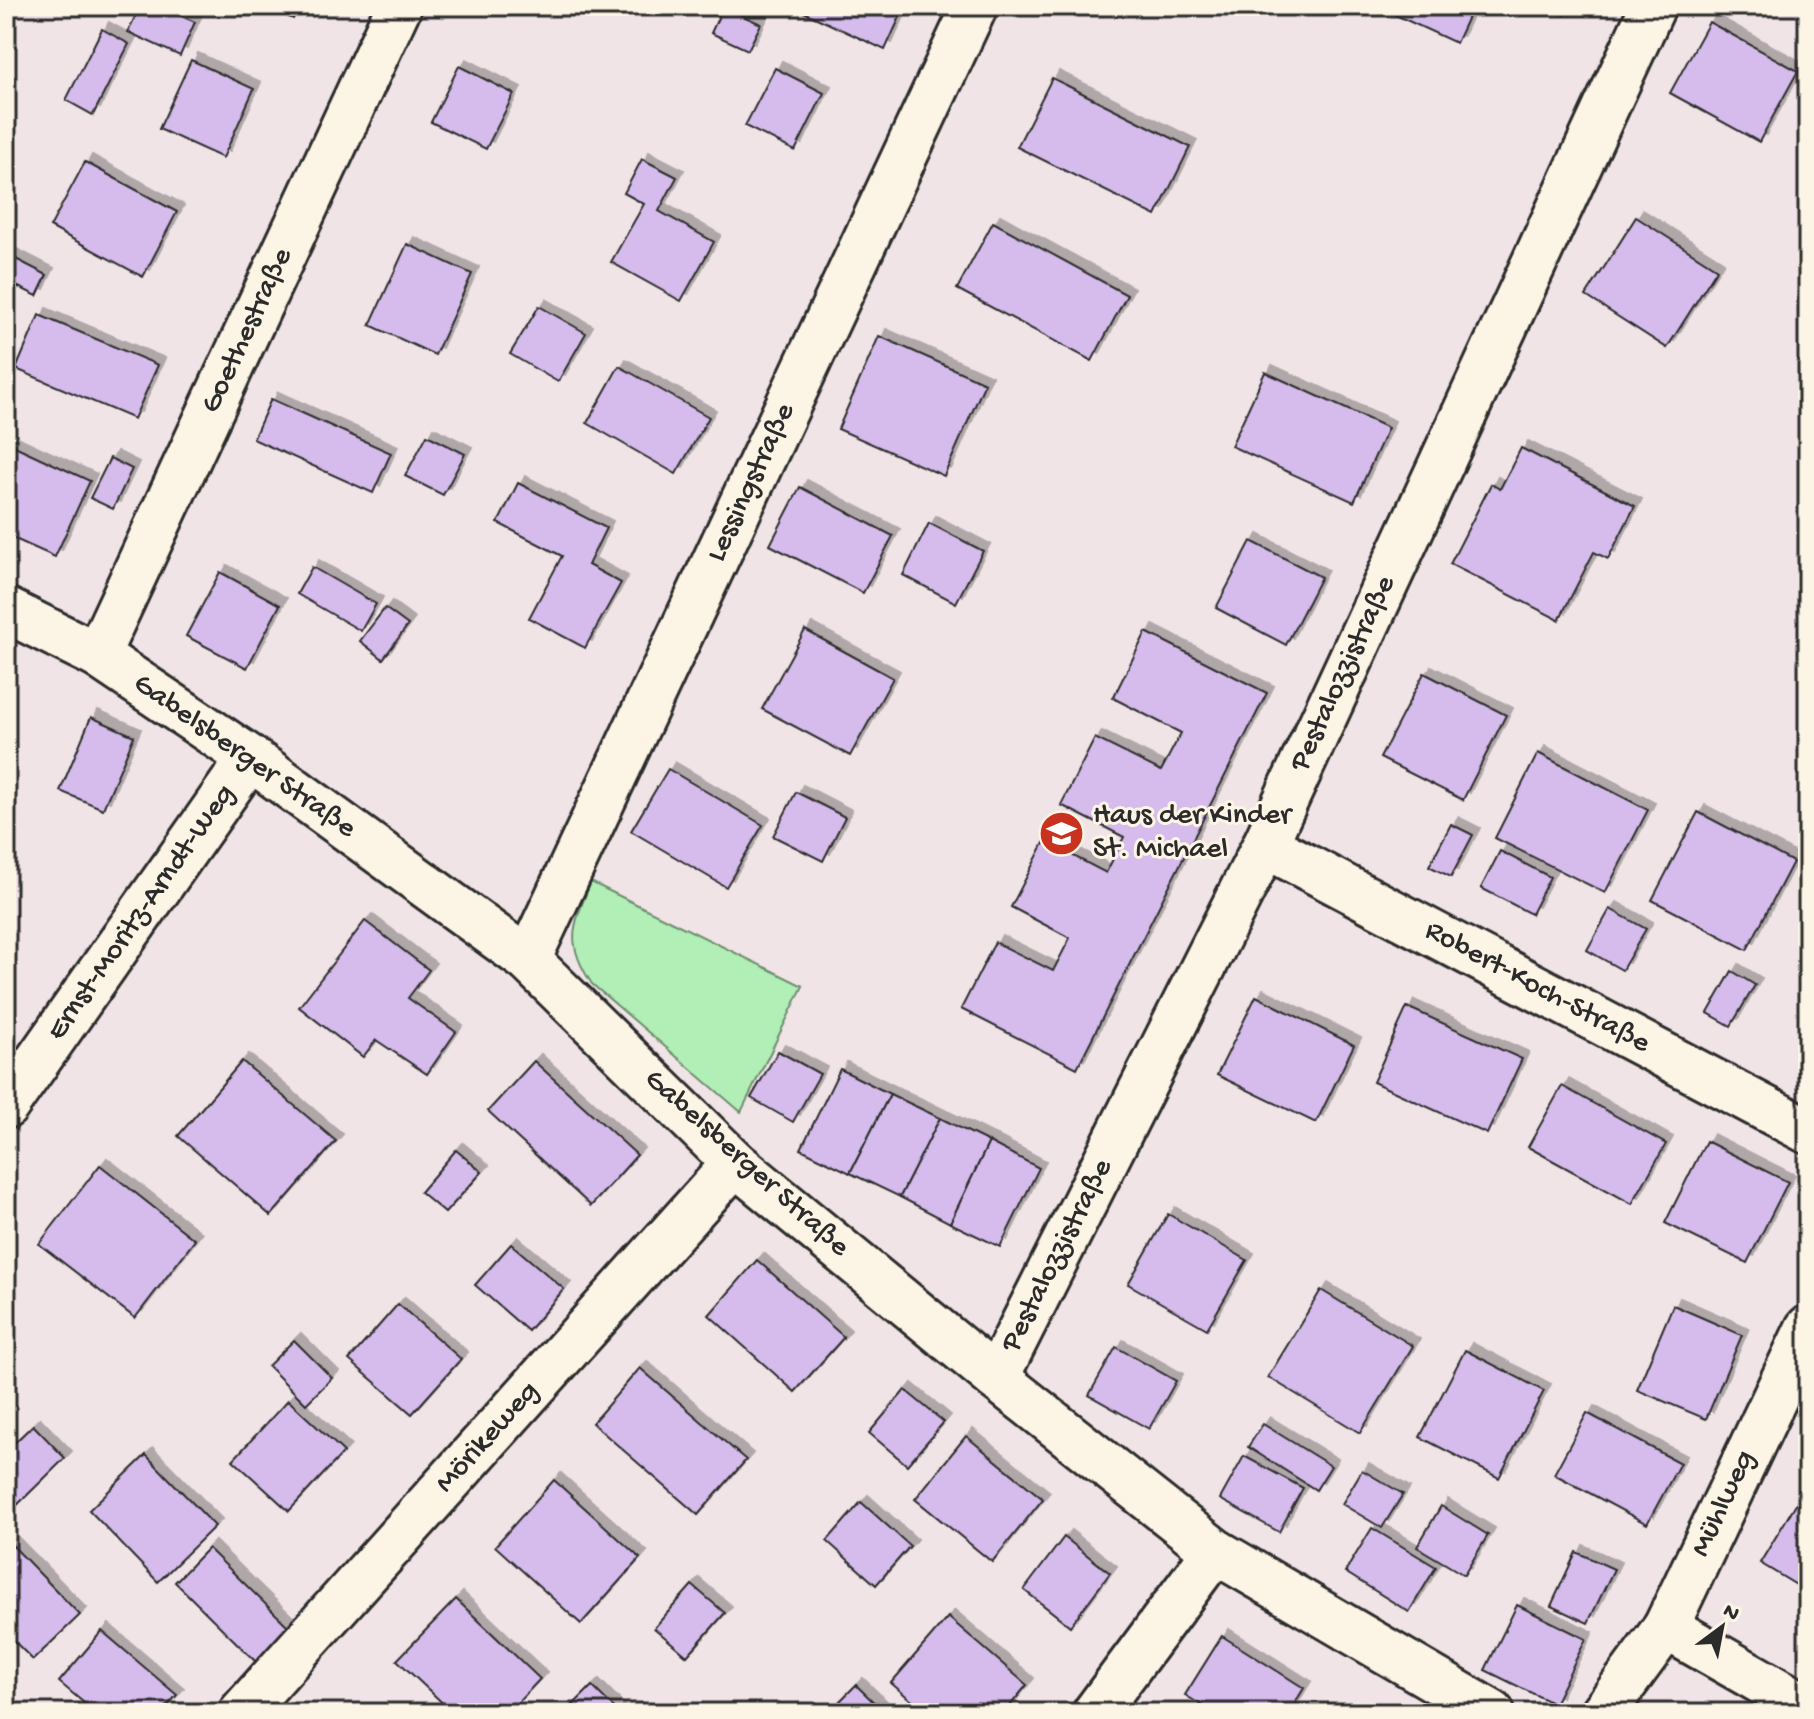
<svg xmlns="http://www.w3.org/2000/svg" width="1814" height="1719" viewBox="0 0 1814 1719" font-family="'Gochi Hand',sans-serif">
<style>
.green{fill:#b1efb6;stroke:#6e8d70;stroke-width:2}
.building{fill:#d5bcec;stroke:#2b2b2b;stroke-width:2;filter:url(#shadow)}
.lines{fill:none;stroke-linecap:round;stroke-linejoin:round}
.minor-casing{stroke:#2b2b2b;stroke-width:50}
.minor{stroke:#fcf5e5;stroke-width:44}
.labels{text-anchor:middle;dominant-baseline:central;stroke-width:6;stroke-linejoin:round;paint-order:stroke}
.street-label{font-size:30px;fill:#2b2b2b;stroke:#fcf5e5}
.poi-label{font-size:30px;fill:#2b2b2b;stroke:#fcf5e5;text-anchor:start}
</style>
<defs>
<filter id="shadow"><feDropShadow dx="7" dy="-7" stdDeviation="0" flood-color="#0004"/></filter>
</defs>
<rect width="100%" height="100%" fill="#f0e4e7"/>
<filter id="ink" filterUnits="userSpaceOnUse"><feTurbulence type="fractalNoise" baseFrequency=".0125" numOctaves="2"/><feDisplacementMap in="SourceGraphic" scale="16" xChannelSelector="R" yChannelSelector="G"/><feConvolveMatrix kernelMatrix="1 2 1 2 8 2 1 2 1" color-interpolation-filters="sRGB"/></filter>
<g filter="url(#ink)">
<!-- green -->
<path class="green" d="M591 882 803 986 741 1112 592 984C564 942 573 926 591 882Z"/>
<!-- building -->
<g class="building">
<path d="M140 6H159L195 22 180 56 128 32Z"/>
<path d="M265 6H298L293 19Z"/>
<path d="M791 6H905L885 50Z"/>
<path d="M1376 6H1473L1456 43Z"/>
<path d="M1544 6H1569L1565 15Z"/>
<path d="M723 7 761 24 748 50 711 33Z"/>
<path d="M1709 22 1798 71 1759 142 1670 93Z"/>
<path d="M102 29 129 44 93 115 66 100Z"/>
<path d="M191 60 254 89 223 158 159 129Z"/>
<path d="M459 66 514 94 486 149 431 122Z"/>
<path d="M775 68 824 93 795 151 745 126Z"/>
<path d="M1052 78 1190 147 1156 216 1017 147Z"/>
<path d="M642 159 677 177 659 211 714 242 681 301 611 262 644 204 624 193Z"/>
<path d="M85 162 177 212 143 277 50 227Z"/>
<path d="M1636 217 1717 269 1667 348 1586 296Z"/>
<path d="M993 222 1127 295 1092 361 957 289Z"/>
<path d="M407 244 472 274 435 355 370 325Z"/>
<path d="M6 254 47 275 37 296 6 281Z"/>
<path d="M539 306 586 333 558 382 510 354Z"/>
<path d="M39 315 158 365 134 419 16 369Z"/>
<path d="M879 336 985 383 944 476 838 429Z"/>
<path d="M619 366 709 417 676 474 587 423Z"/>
<path d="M1265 372 1388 428 1354 502 1231 446Z"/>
<path d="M271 399 391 453 373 493 253 439Z"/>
<path d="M427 435 465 454 443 495 405 476Z"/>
<path d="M6 442 90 481 55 557 6 535Z"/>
<path d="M1521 448 1635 506 1608 559 1594 552 1559 620 1450 564 1491 484 1500 489Z"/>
<path d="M110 458 132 469 113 509 90 498Z"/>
<path d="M518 483 606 528 588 565 621 583 585 648 529 618 562 556 498 523Z"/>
<path d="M800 487 893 536 863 593 770 545Z"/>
<path d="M929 523 983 551 956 603 903 575Z"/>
<path d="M1251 541 1321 577 1286 645 1216 608Z"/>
<path d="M312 567 376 604 361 631 297 594Z"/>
<path d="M220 572 280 605 247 668 186 636Z"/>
<path d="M385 608 408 625 383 659 360 641Z"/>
<path d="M805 630 893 678 850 756 762 709Z"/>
<path d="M1146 632 1267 693 1077 1068 961 1009 995 942 1053 971 1070 938 1011 907 1045 841 1106 873 1124 837 1061 805 1095 738 1161 771 1181 733 1113 698Z"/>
<path d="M1424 673 1506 715 1463 800 1380 758Z"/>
<path d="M91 717 134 736 103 809 60 791Z"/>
<path d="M1538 753 1648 810 1605 893 1495 838Z"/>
<path d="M668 769 763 825 726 887 631 831Z"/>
<path d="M796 792 845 817 823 861 773 836Z"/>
<path d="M1698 812 1793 862 1747 950 1652 900Z"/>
<path d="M1451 824 1473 835 1451 877 1429 866Z"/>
<path d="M1500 851 1550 877 1531 914 1481 888Z"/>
<path d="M1610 909 1646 929 1622 970 1587 950Z"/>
<path d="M365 921 429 970 408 998 456 1032 427 1074 376 1040 363 1057 299 1007Z"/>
<path d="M1732 971 1755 985 1731 1026 1708 1013Z"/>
<path d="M1256 996 1354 1045 1316 1123 1217 1075Z"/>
<path d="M1407 1007 1522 1059 1487 1134 1373 1082Z"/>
<path d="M778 1051 820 1074 793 1122 751 1098Z"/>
<path d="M242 1061 336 1141 271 1216 178 1136Z"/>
<path d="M534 1061 637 1155 591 1206 488 1111Z"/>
<path d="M840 1069 890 1094 850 1173 801 1149Z"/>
<path d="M1562 1086 1666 1144 1632 1204 1528 1147Z"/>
<path d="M890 1094 940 1118 900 1197 850 1173Z"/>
<path d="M940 1118 989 1142 950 1223 900 1197Z"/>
<path d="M1706 1141 1788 1182 1747 1263 1665 1223Z"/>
<path d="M989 1142 1039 1168 1000 1247 950 1223Z"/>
<path d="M456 1150 482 1172 445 1213 420 1192Z"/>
<path d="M100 1165 195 1240 135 1318 39 1244Z"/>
<path d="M1168 1214 1247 1260 1207 1329 1128 1284Z"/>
<path d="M511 1244 564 1289 528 1331 475 1285Z"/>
<path d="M757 1260 844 1337 795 1392 709 1315Z"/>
<path d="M1321 1290 1413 1346 1360 1433 1268 1377Z"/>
<path d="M398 1304 461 1359 412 1414 349 1360Z"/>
<path d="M1673 1305 1742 1335 1706 1419 1637 1390Z"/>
<path d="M294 1340 332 1378 306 1404 268 1366Z"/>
<path d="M1116 1347 1176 1381 1149 1429 1089 1395Z"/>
<path d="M1465 1350 1544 1391 1499 1478 1420 1437Z"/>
<path d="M640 1368 746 1460 698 1515 592 1423Z"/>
<path d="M905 1390 944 1422 907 1465 869 1433Z"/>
<path d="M288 1400 344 1452 289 1511 233 1460Z"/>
<path d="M1587 1413 1680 1463 1647 1524 1554 1474Z"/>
<path d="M1263 1424 1331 1466 1316 1490 1248 1447Z"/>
<path d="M33 1425 65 1458 8 1514 6 1512V1451Z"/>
<path d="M966 1436 1043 1499 992 1562 915 1499Z"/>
<path d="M146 1455 215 1526 158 1582 89 1510Z"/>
<path d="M1244 1456 1303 1488 1279 1532 1220 1499Z"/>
<path d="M1362 1470 1403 1494 1382 1528 1342 1504Z"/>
<path d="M554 1480 640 1558 581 1624 495 1546Z"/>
<path d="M1806 1487 1808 1488V1592L1760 1563Z"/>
<path d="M861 1502 910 1546 876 1585 827 1541Z"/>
<path d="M1441 1506 1488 1535 1464 1575 1417 1547Z"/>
<path d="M1372 1528 1436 1567 1409 1612 1345 1572Z"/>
<path d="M1064 1537 1110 1573 1070 1626 1024 1590Z"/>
<path d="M11 1544 80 1615 33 1660 6 1633V1549Z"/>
<path d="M208 1548 291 1629 257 1663 175 1582Z"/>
<path d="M1576 1552 1614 1569 1588 1623 1551 1606Z"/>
<path d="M692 1585 725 1613 687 1656 654 1628Z"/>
<path d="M456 1599 540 1679 508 1713H453L397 1660Z"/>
<path d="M1517 1605 1586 1639 1554 1704 1485 1670Z"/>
<path d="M948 1617 1027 1685 1004 1713H926L891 1683Z"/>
<path d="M102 1631 177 1695 161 1713H96L59 1682Z"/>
<path d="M1222 1636 1304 1688 1289 1713H1214L1185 1695Z"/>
<path d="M856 1685 885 1713H841L834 1707Z"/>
<path d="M592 1686 619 1713H565Z"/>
</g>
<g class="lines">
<defs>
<g id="minor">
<path d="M6 610 97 655 250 758 528 960 735 1163 996 1378 1215 1551 1492 1713"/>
<path d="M97 655 399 6"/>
<path d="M1265 845 1808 1131"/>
<path d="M528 960 975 6"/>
<path d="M6 1106 250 758"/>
<path d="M996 1378 1265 845 1653 6"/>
<path d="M1666 1627 1808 1708"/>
<path d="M241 1713 735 1163"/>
<path d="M1095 1713 1215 1551"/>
<path d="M1603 1713 1666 1627 1808 1328"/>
</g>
</defs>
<!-- minor casing -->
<use href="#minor" class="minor-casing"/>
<!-- minor -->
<use href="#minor" class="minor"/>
</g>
</g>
<!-- icons -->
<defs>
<symbol id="school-disc" viewBox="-11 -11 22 22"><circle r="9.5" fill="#c8321e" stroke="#fcf5e5"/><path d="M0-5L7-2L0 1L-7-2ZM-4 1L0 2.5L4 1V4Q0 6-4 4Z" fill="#fff"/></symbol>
</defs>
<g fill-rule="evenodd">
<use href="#school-disc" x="1036" y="808" width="51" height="51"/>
</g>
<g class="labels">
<!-- street labels -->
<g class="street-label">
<text transform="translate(248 331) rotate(-65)">Goethestraße</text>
<text transform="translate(752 483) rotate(-65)">Lessingstraße</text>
<text transform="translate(1344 674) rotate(-65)">Pestalozzistraße</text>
<text transform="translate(244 757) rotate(35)">Gabelsberger Straße</text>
<text transform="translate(142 913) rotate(-55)">Ernst-Moritz-Arndt-Weg</text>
<text transform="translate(1537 988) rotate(28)">Robert-Koch-Straße</text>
<text transform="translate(746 1164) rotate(42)">Gabelsberger Straße</text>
<text transform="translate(1058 1256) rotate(-63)">Pestalozzistraße</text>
<text transform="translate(488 1438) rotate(-48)">Mörikeweg</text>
<text transform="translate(1724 1504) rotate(-65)">Mühlweg</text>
</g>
<!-- poi labels -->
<g class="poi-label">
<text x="1093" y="816">Haus der Kinder<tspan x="1093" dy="34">St. Michael</tspan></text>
</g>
</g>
<!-- margin -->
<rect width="1814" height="1719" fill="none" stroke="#fcf5e5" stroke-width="32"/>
<rect x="16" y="16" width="1782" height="1687" fill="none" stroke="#2b2b2b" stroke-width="3" filter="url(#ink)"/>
<!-- north arrow -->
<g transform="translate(1722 1627) rotate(32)" stroke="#fcf5e5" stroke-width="6" paint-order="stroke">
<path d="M0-6L14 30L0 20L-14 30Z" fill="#2b2b2b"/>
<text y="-12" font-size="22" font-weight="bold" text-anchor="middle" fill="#2b2b2b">N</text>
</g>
</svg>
